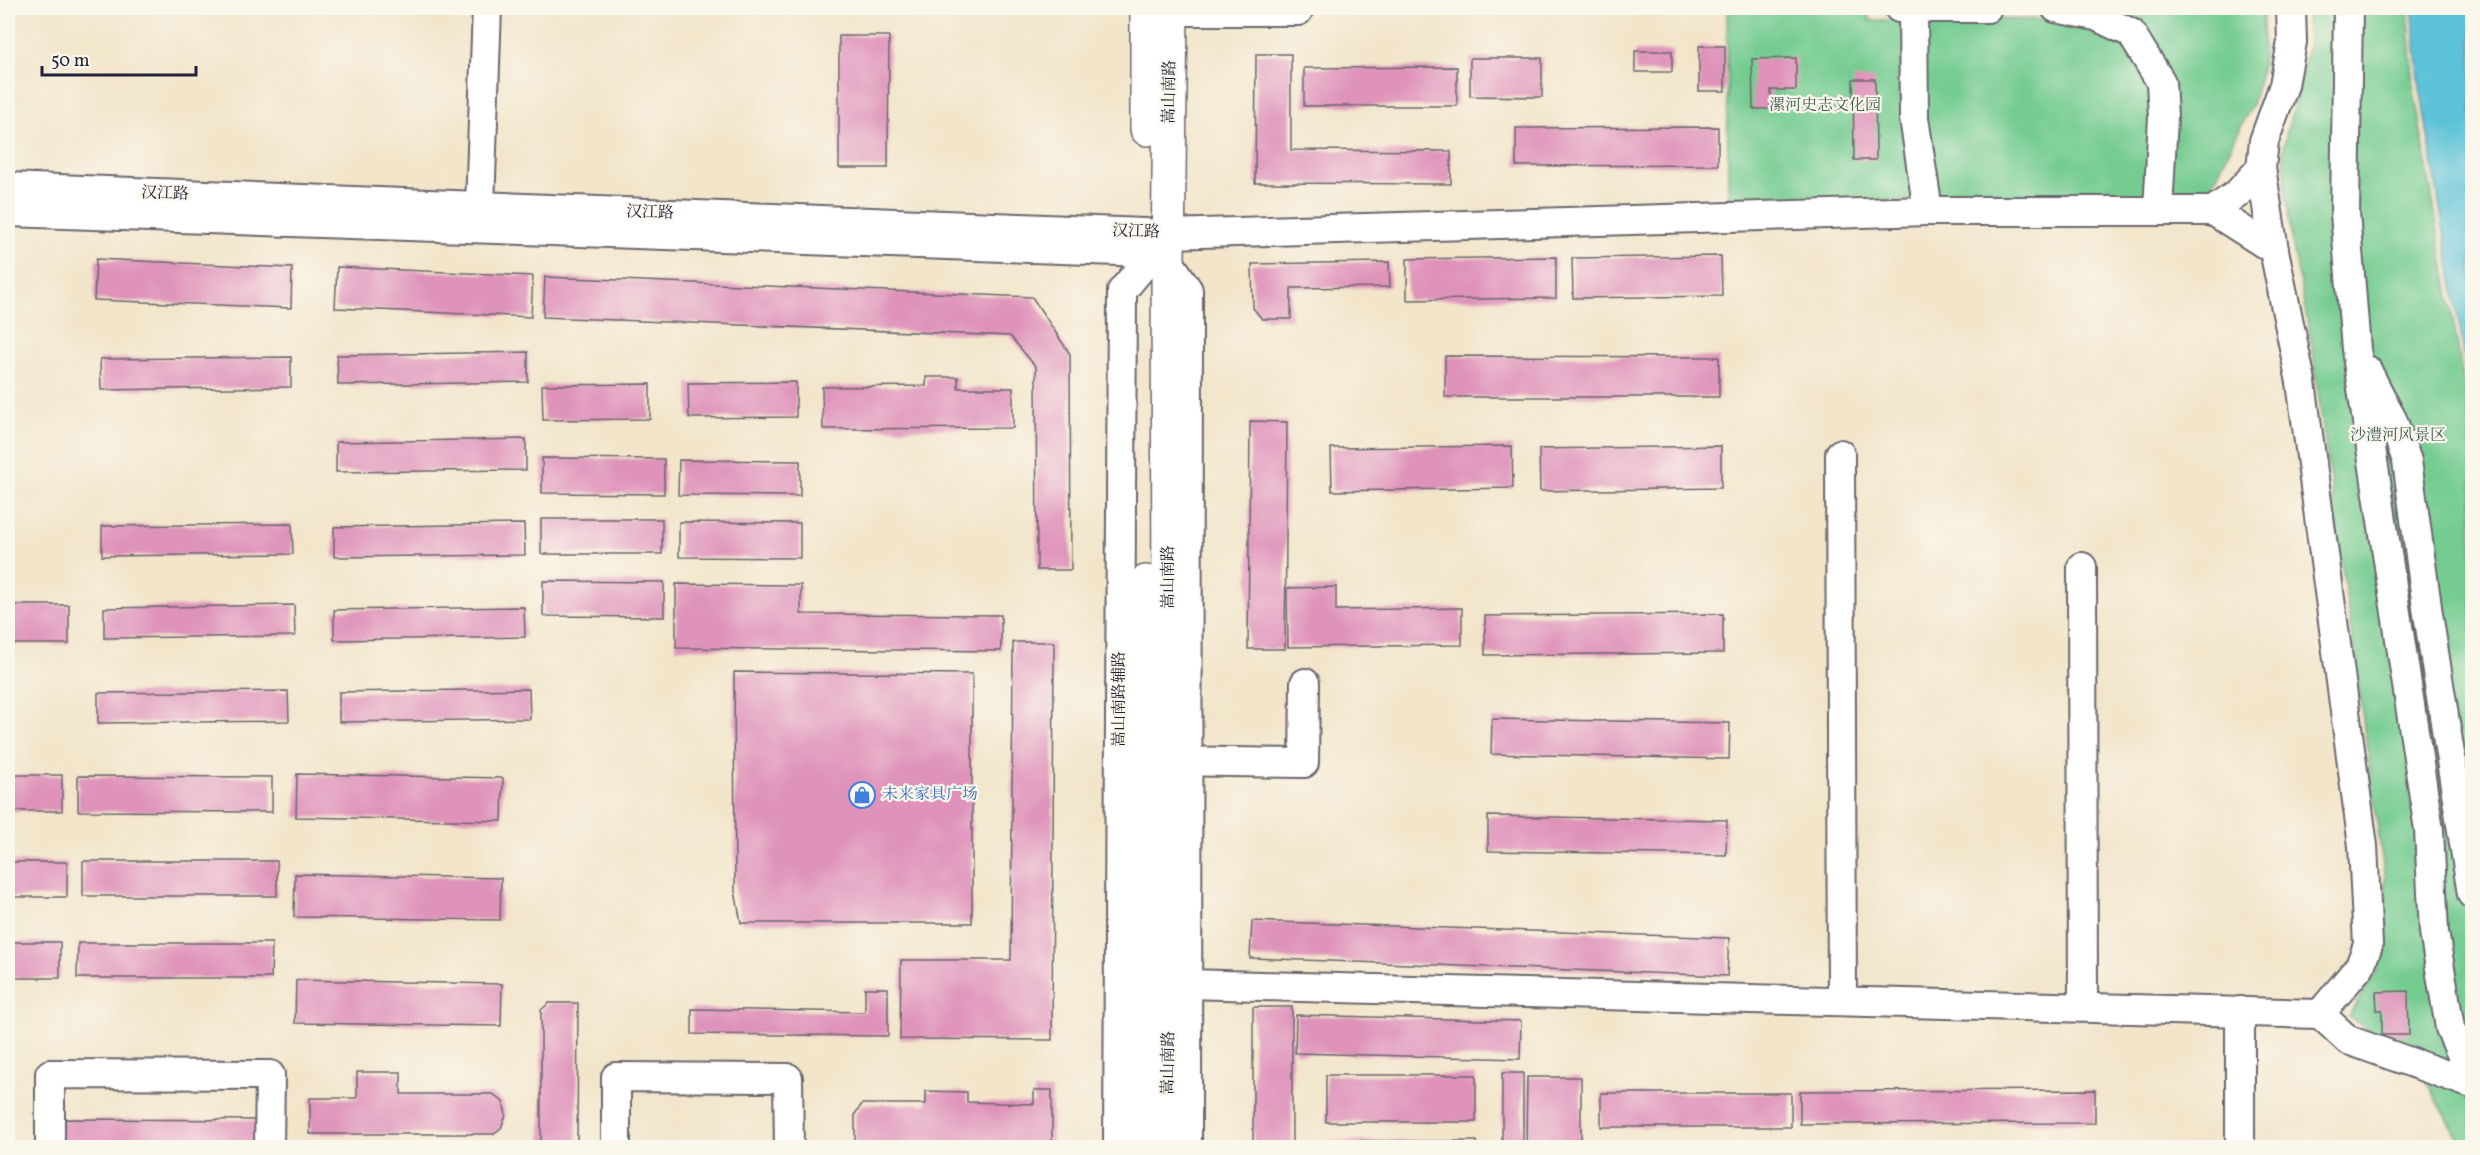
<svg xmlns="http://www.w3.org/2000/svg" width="2480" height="1155" viewBox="0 0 2480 1155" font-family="Vollkorn,'Noto Serif SC',serif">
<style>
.green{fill:#75cc91;stroke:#4c7766;stroke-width:1.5}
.water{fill:#5bc2d8;stroke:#3e728a;stroke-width:1.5}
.building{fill:#df92ba}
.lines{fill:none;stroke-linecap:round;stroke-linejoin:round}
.minor-casing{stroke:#6b666d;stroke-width:32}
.major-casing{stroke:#6b666d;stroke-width:36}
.minor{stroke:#fff;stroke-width:28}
.major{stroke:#fff;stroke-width:33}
.labels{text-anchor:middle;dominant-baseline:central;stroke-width:4.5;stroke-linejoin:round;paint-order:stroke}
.street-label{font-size:16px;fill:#22223b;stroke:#fbf7ec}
.park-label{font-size:16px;fill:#3f5e59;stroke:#fbf7ec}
.shop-label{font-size:16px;fill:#366cbe;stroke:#fbf7ec;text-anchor:start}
</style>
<rect width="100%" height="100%" fill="#fbf7ec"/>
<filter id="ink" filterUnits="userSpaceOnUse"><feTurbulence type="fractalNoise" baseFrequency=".0167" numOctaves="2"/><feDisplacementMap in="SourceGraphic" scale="12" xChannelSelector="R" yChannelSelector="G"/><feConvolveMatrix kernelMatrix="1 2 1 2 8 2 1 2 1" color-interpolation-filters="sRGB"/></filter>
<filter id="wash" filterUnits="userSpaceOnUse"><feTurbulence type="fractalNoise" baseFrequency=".008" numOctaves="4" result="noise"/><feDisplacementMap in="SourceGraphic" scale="24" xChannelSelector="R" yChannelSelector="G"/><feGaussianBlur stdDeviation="1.35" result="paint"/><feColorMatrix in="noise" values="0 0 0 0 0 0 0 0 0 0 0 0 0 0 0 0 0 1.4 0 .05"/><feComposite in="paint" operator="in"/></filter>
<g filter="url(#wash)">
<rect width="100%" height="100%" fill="#f2e5ca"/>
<!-- green -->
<g class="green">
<path d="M1727 8H1868L1869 20 2085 19V8H2263V63L2253 102 2206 198 1728 202Z"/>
<path d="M2307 8H2408L2414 91 2472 430V1147H2464L2412 1057 2348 1017 2376 972 2387 937 2385 880 2311 341 2291 237 2286 192 2283 148 2308 47Z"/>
</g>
<!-- water -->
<path class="water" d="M2412 8H2472V402L2420 88Z"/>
<g id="blocks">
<!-- building -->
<g class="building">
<path d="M839 36H889L888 168H839Z"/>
<rect x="1699" y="46" width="26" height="45"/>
<rect x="1635" y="51" width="37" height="21"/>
<path d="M1256 54H1291V150L1451 151V184L1255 183Z"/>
<path d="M1470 58H1542V97L1470 96Z"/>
<path d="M1796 58V90H1771V109H1753L1752 59Z"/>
<path d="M1457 67V106H1304V68Z"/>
<path d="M1853 79H1875L1876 160H1854Z"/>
<path d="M1718 127V165L1516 166V128Z"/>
<path d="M1721 256 1722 296 1573 298 1572 258Z"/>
<path d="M1556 257V298L1407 300V259Z"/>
<path d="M96 259 292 268 291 308 94 300Z"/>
<path d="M1389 262 1390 287 1291 288V319H1262L1253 308 1252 264Z"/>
<path d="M337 267 533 276 531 317 335 308Z"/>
<path d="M545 277 1032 297 1070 354 1071 570H1037L1036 367 1010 336 543 317Z"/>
<path d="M528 352V382L338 385 337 355Z"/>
<path d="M1445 356 1719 357V397H1445Z"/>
<path d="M291 357V387L101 390 100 359Z"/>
<path d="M926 377H958V388H1013V428L823 429 822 387 926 386Z"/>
<path d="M796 382V417L689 418 688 383Z"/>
<path d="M650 384V419L543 420 542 385Z"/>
<path d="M1250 421 1287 422 1285 649H1248Z"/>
<path d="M526 439V470L336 472V442Z"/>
<path d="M1512 446 1513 488 1332 491 1331 448Z"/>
<path d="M1721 446V488L1540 491 1539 449Z"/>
<path d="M542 458 664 459V494L542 493Z"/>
<path d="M679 460 800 461V496L678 495Z"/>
<rect x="541" y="519" width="121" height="35"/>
<path d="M679 522 800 523V558L679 557Z"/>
<path d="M292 524 293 554 102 556V526Z"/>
<path d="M524 524 525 555 334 557V527Z"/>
<path d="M543 581 664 582V617L543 616Z"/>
<path d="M676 584 801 585V614L1001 615V651L676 648Z"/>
<path d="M1336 587V610L1462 608V645L1288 647 1287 588Z"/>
<rect x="8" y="605" width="61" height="39"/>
<path d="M294 605 295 636 104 638V608Z"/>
<path d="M524 607 525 637 334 640V610Z"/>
<path d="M1723 614V653L1485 655V616Z"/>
<path d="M1013 642H1054L1052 1040 900 1039 901 960H1011Z"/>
<path d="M734 672 972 674V923H741L735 891Z"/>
<path d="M529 689 530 719 339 722V692Z"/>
<path d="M288 691 289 721 98 723V693Z"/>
<path d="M1492 719 1730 723 1729 759 1491 754Z"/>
<path d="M297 774 503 778 502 821 296 817Z"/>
<rect x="8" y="775" width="54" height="36"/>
<path d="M78 776 272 777V812L78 811Z"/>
<path d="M1488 816 1727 820 1726 855 1488 851Z"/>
<rect x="83" y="861" width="194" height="35"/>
<rect x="8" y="862" width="59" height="35"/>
<path d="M295 874 501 878 500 920 294 917Z"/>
<path d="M1252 921 1729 938 1727 976 1250 958Z"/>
<rect x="8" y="942" width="52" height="36"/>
<path d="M78 943H272L271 978H77Z"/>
<path d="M296 980 502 984 501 1026 295 1023Z"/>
<path d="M865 988H888V1036L692 1034V1009L865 1012Z"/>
<path d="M2408 991 2409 1035H2382V1010H2377L2376 992Z"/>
<path d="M549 1003H578L577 1148H541V1010Z"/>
<rect x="1253" y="1007" width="39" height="141"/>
<path d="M1296 1015 1521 1021 1520 1059 1295 1053Z"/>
<path d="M357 1072H401V1094H493L503 1102 506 1115 501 1128 493 1134H310V1098H357Z"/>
<rect x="1502" y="1073" width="21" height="75"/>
<rect x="1326" y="1075" width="150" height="47"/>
<path d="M1527 1077H1581V1148H1526Z"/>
<path d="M1034 1090H1052V1148H855V1114L862 1104H926V1091L967 1092V1102L1034 1104Z"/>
<path d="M2095 1090V1123L1800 1124V1091Z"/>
<rect x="1601" y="1093" width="190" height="34"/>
<path d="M58 1119 264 1120V1148H57Z"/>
<rect x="1327" y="1141" width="150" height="7"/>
<path d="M296 1144 321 1145V1148H296Z"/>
</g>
</g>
</g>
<g filter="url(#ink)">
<use href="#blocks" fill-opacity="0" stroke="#6b666d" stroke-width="1.5"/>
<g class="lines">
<defs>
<g id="minor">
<path d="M1899 8H1987"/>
<path d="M1913 8 1914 118 1928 211"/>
<path d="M2056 8 2096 16 2131 33 2161 82 2163 117 2158 211"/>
<path d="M2348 8 2345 213 2356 349 2429 830 2434 932 2450 1028 2472 1079"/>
<path d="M1171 11H1298V8"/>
<path d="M8 187 1168 234 1928 211H2213L2237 194 2261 168"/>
<path d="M480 206 487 8"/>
<path d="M2213 211 2274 250"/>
<path d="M8 212 1148 252 1162 239"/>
<path d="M1168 260 1188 290 1187 1148"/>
<path d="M2367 370 2393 421 2407 461 2428 614 2472 894"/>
<path d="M1840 454 1842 1001"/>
<path d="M2082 567 2083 1007"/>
<path d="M1168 761 1304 763 1305 683"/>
<path d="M1149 983 2320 1014 2360 966 2368 945 2363 846 2301 382 2274 250 2261 168 2264 141 2284 85 2292 42 2291 8"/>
<path d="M2240 1011V1148"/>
<path d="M2320 1014 2348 1040 2472 1084"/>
<path d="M50 1148V1074L270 1075 269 1148"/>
<path d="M616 1148V1077L788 1078 789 1148"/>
<path d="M1118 1148 1122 291 1148 260"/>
</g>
<g id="major">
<path d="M1147 8V129"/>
<path d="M1143 1148 1146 582"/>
<path d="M1168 1148 1170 983 1168 260 1171 8"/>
</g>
</defs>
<!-- minor casing -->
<use href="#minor" class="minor-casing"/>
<!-- major casing -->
<use href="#major" class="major-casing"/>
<!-- minor -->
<use href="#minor" class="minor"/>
<!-- major -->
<use href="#major" class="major"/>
</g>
</g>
<!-- icons -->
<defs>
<symbol id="shop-ring" viewBox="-11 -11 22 22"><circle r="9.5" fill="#fbf7ec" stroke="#3f7fe0" stroke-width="1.5"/><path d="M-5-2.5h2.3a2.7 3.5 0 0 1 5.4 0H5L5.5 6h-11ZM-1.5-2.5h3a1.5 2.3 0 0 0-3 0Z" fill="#3f7fe0"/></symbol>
</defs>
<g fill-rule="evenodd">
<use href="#shop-ring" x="847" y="780" width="30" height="30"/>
</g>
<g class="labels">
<!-- street labels -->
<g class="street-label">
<text transform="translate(1170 92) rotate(-89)">嵩山南路</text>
<text transform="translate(165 194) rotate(2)">汉江路</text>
<text transform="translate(650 213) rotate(2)">汉江路</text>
<text transform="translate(1136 232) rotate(2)">汉江路</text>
<text transform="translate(1169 577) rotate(-90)">嵩山南路</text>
<text transform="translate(1120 699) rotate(-90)">嵩山南路辅路</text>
<text transform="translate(1169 1063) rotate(-89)">嵩山南路</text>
</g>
<!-- park labels -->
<g class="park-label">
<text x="1825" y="106">漯河史志文化园</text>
<text x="2398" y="436">沙澧河风景区</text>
</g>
<!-- shop labels -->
<g class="shop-label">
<text x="882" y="795">未来家具广场</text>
</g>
</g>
<!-- margin -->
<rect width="2480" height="1155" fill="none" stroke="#fbf7ec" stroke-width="30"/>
<!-- scale -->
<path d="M42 66v9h154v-9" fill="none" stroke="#22223b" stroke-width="3"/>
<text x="51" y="66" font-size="18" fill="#22223b" stroke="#fbf7ec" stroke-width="4.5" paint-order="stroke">50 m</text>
</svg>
